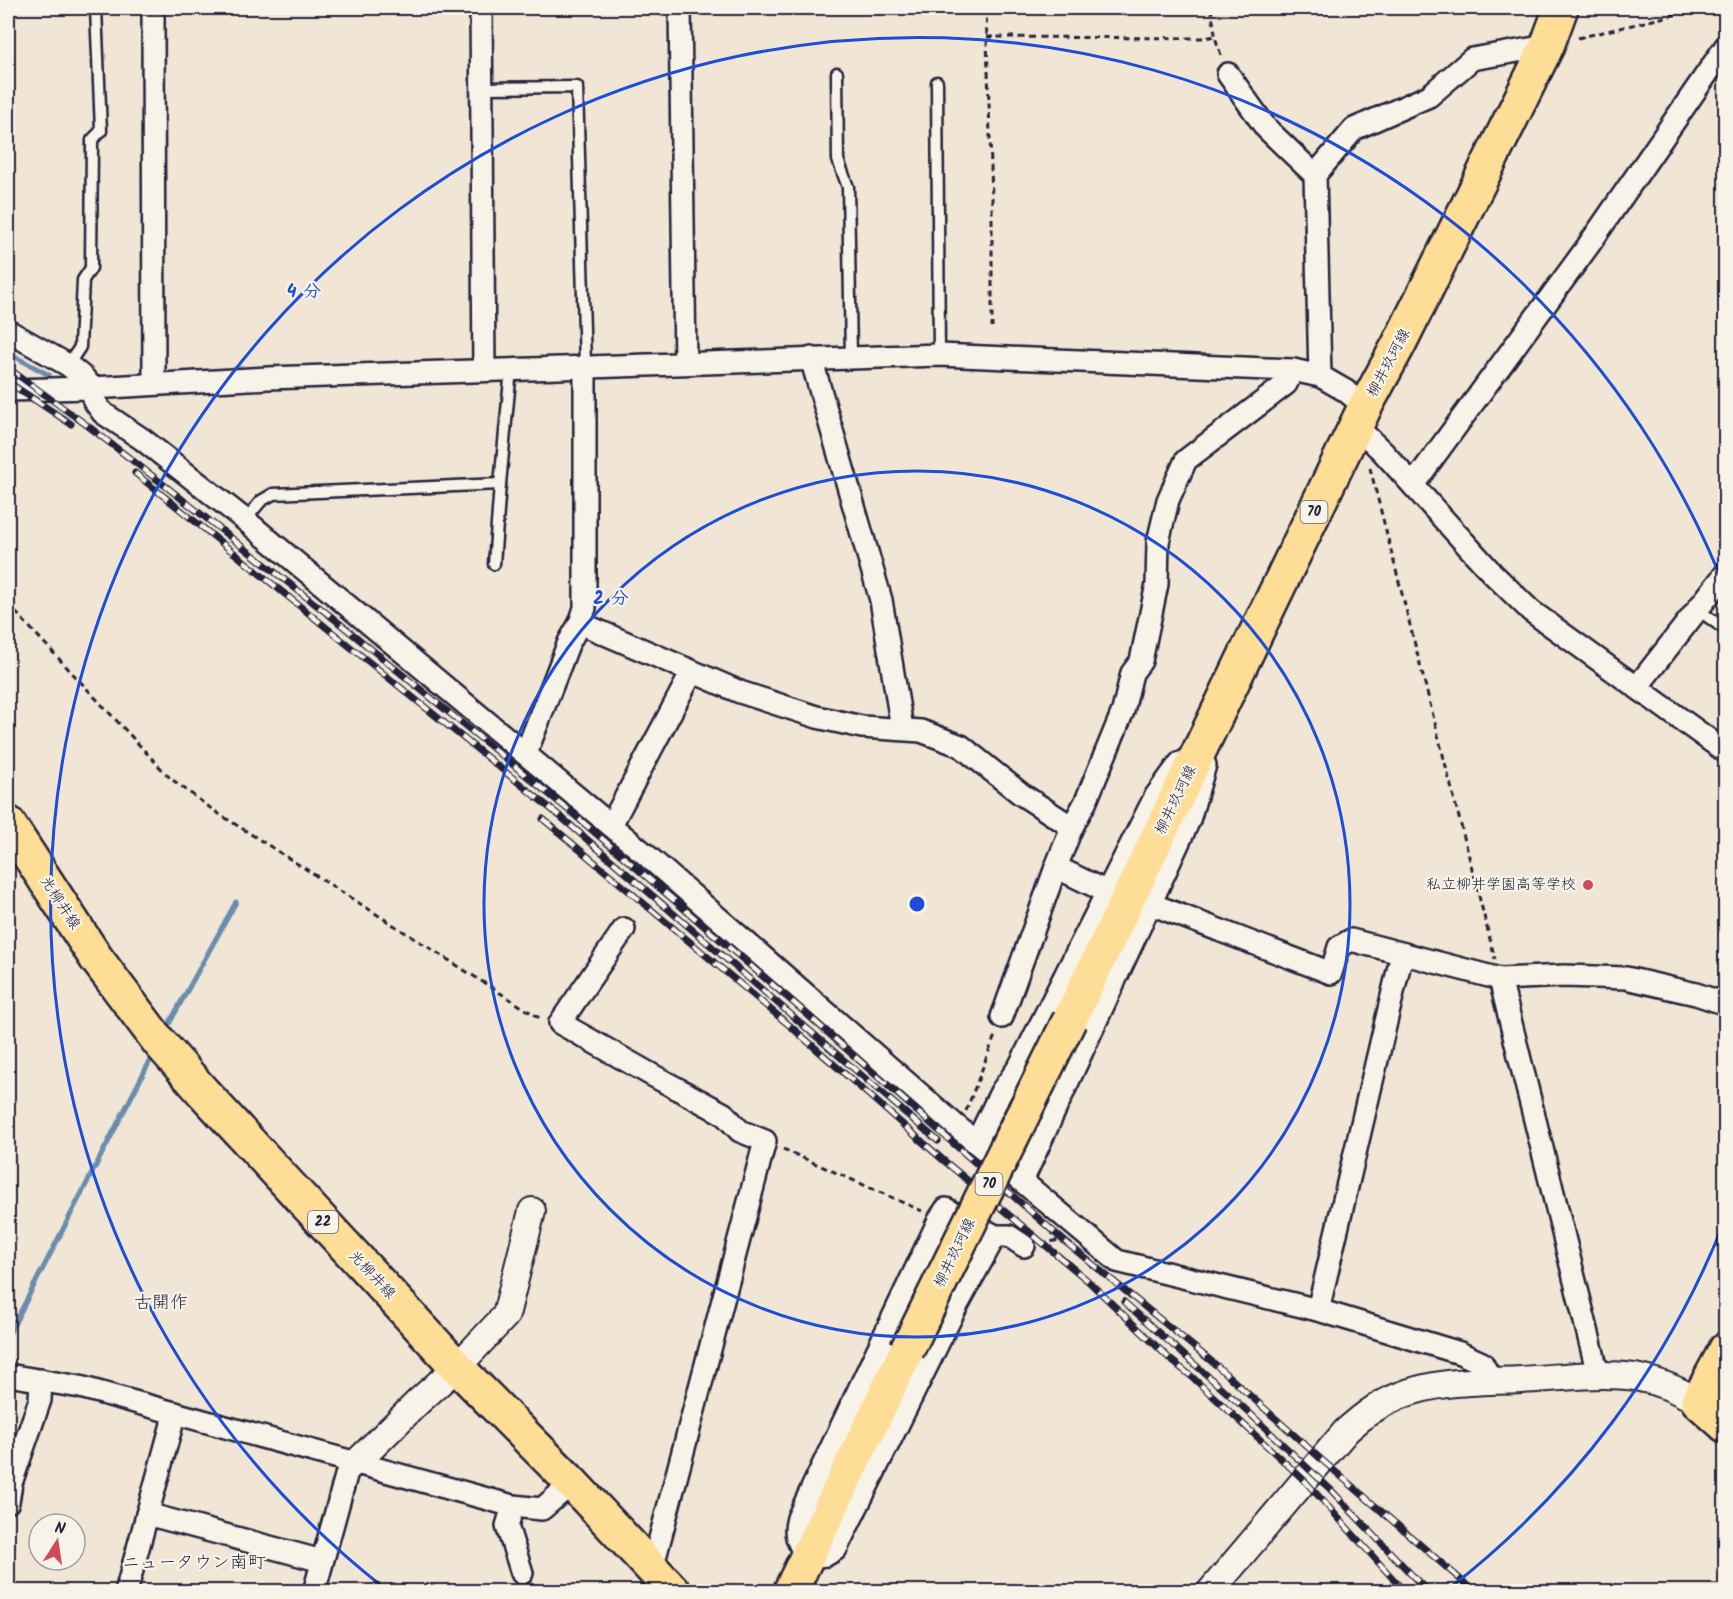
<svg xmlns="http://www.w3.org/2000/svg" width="1733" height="1599" viewBox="0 0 1733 1599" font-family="Kalam,'Klee One',sans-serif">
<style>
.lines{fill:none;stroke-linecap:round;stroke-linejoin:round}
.stream{stroke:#6a8cae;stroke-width:5}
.service-casing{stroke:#22223b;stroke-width:15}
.minor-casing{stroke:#22223b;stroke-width:26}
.tertiary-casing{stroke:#22223b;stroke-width:30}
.primary-casing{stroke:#22223b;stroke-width:38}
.path{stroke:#22223b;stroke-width:3;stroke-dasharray:6 4.5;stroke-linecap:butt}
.service{stroke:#f7f3e8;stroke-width:10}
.minor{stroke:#f7f3e8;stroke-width:21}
.tertiary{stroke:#f7f3e8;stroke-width:26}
.primary{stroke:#fedd96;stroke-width:33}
.rail-casing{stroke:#22223b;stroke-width:7}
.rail{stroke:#f7f3e8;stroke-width:4.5;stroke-dasharray:14;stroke-linecap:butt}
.primary-bridge-casing{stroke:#22223b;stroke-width:38;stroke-linecap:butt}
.primary-bridge{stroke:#fedd96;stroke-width:33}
.ring{fill:none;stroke:#1d4ed8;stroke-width:3}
.poi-dot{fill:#d1495b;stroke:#f7f3e8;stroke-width:2}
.labels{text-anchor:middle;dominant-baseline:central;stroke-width:4.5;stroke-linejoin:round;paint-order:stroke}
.shield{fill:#f7f3e8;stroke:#62616f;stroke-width:1.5}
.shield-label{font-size:14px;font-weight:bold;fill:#22223b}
.street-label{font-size:15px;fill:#22223b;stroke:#f7f3e8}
.poi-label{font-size:15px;fill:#22223b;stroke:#f7f3e8;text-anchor:end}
.quarter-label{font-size:18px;fill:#22223b;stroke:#f7f3e8}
.centre{fill:#1d4ed8;stroke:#f7f3e8;stroke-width:3}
.ring-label{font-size:18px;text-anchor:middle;font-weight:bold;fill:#1d4ed8;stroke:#f7f3e8;stroke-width:4.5;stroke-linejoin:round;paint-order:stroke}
</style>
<rect width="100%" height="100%" fill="#f1e6d5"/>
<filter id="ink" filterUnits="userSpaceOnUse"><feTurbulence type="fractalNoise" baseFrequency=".0167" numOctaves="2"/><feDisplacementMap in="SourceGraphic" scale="12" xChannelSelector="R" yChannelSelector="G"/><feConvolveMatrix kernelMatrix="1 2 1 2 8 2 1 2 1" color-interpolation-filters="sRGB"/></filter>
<g filter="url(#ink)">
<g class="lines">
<!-- stream -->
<g class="stream">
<path d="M8 353 49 375"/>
<path d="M169 1024 236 902"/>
<path d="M8 1336 154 1053"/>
</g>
<defs>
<g id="service">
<path d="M837 73 838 160 848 187 851 357"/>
<path d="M937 82 939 355"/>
<path d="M481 88 577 87 585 366"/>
<path d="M68 365 80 347 83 280 91 268 92 140 101 131 96 8"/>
<path d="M500 484 511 369"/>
<path d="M245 520 261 501 273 494 500 484 494 564"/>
<path d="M1697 609 1726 630"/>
</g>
<g id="minor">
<path d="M153 8 154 384"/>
<path d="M481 8 484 370"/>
<path d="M680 8 685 363"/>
<path d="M1228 74 1266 128 1315 175"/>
<path d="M8 331 68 365 84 378 92 388 94 401 103 413 142 439 245 520 645 854 954 1124 1117 1261 1318 1310 1460 1353 1482 1363 1492 1381"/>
<path d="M811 358 881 600 902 728"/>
<path d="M1320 376 1315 175 1354 129 1429 96 1472 59 1547 46"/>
<path d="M8 390 92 388 268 378 939 355 1293 370 1320 376 1346 391 1365 407"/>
<path d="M1356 426 1383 452 1492 573 1531 611 1726 752"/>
<path d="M1413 485 1588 246 1726 46"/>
<path d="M580 623 740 692 817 717 862 727 921 731 961 746 1021 794 1072 827"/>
<path d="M1637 687 1726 573"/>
<path d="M524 753 529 745 569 642 580 623 585 608V366"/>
<path d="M611 825 692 672"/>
<path d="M1107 892 1056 867 1072 827 1086 801 1123 711 1132 673 1141 661 1157 584 1158 542 1168 500 1186 460 1286 384 1293 370"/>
<path d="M1151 904 1331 973 1339 947 1351 940 1500 979 1564 976 1626 978 1696 994 1726 1004"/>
<path d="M624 929 560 1023 652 1075 724 1114 740 1131 765 1141 652 1569"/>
<path d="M1500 979 1598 1374"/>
<path d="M1002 1017 1056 867"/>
<path d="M976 1143 1001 1092 1019 1067 1155 797 1180 763"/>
<path d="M1022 1181 1189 820 1205 765"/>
<path d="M995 1236 946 1209 940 1218 798 1518C793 1535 798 1542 807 1557L826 1555 836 1549 954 1311 995 1236H1009L1024 1246"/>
<path d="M1318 1310 1402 954"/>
<path d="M8 1375 80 1387 513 1506 542 1509 572 1483"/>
<path d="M8 1502 11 1483 40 1400 41 1380"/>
<path d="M513 1506 507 1526 522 1573"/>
<path d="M147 1514 322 1561"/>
<path d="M126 1592 175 1413"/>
<path d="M314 1592 347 1472 357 1462"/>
</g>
<g id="tertiary">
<path d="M357 1462 418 1402 457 1367 506 1315 532 1211"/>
<path d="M1210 1592 1346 1431C1364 1415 1377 1405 1399 1396 1438 1380 1480 1382 1521 1380 1559 1378 1597 1372 1635 1377 1659 1381 1677 1390 1698 1401"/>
</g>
<g id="primary">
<path d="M8 823 96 958 159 1042 203 1092 457 1367 572 1483 674 1592"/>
<path d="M1070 1019 1365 407 1399 344 1547 46 1561 8"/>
<path d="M1726 1349 1698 1401 1726 1426"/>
<path d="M790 1592 907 1350"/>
</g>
</defs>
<!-- service casing -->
<use href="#service" class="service-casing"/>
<!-- minor casing -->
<use href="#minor" class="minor-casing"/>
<!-- tertiary casing -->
<use href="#tertiary" class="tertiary-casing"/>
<!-- primary casing -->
<use href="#primary" class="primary-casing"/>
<!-- path -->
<g class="path">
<path d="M986 8 992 199V327"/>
<path d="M1211 8 1216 40 1222 58"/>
<path d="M987 37 1205 38 1215 36"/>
<path d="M1578 38 1703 8"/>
<path d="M1370 468 1495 959"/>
<path d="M8 604 170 778 213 810 541 1019"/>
<path d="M966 1111 996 1033"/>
<path d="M783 1149 922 1211"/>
<path d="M1041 1243 1061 1240"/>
</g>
<!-- service -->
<use href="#service" class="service"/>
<!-- minor -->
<use href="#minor" class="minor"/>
<!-- tertiary -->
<use href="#tertiary" class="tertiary"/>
<!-- primary -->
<use href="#primary" class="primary"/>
<defs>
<g id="rail">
<path d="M8 368 88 426 159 481 333 618 571 812 801 1009 1063 1240 1216 1365 1322 1460 1475 1592"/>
<path d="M8 382 71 424"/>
<path d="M135 473 561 817 938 1141"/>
<path d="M543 819 789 1025 942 1159 1087 1280 1171 1360 1191 1376 1305 1481 1405 1592"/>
<path d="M1124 1302 1243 1407 1330 1489 1428 1592"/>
</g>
</defs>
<!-- rail casing -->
<use href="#rail" class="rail-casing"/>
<!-- rail -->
<use href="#rail" class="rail"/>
<defs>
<path id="primary-bridge" d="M907 1350 1070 1019"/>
</defs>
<!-- primary-bridge casing -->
<use href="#primary-bridge" class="primary-bridge-casing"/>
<!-- primary-bridge -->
<use href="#primary-bridge" class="primary-bridge"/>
</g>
</g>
<!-- distance rings -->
<g class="ring">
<circle cx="917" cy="904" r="433"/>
<path d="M1724 1222A867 867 0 0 1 1451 1587M383 1587A867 867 0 1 1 1724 586"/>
</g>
<!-- markers -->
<circle class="poi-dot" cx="1588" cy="885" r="6"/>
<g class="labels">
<!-- shield labels -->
<g class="shield">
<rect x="1300.5" y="501" width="27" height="22" rx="4.5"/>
<rect x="975.5" y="1173" width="27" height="22" rx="4.5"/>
<rect x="308" y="1211" width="30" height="22" rx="4.5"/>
</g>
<g class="shield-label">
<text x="1314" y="512">70</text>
<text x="989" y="1184">70</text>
<text x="323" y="1222">22</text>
</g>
<!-- street labels -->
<g class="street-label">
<text transform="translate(1389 363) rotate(-62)">柳井玖珂線</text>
<text transform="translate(1176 800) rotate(-64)">柳井玖珂線</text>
<text transform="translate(60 903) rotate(57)">光柳井線</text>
<text transform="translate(955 1253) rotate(-64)">柳井玖珂線</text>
<text transform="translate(372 1275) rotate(47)">光柳井線</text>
</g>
<!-- poi labels -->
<g class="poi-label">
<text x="1576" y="885">私立柳井学園高等学校</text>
</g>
<!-- quarter labels -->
<g class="quarter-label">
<text x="161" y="1303">古開作</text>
<text x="194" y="1563">ニュータウン南町</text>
</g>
</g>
<circle cx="917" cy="904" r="9" class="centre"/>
<g class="ring-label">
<text x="304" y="297">4 分</text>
<text x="611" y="604">2 分</text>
</g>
<!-- margin -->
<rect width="1733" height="1599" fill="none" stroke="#f7f3e8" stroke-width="30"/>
<rect x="15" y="15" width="1703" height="1569" fill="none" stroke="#22223b" stroke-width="2" filter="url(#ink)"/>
<!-- north arrow -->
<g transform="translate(57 1542) rotate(12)"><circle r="28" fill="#f7f3e8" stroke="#a29fa3" stroke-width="1.5"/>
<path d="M0-4.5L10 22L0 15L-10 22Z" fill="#d1495b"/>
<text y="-9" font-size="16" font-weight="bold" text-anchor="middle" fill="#22223b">N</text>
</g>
</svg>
